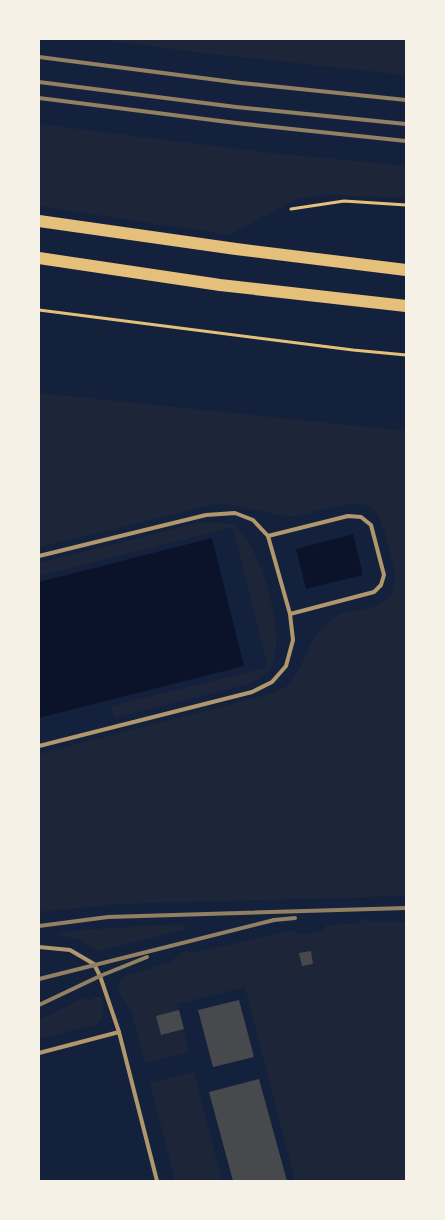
<svg xmlns="http://www.w3.org/2000/svg" width="445" height="1220" viewBox="0 0 445 1220" font-family="'Asap Condensed',sans-serif">
<style>
.green{fill:#1d2539}
.water{fill:#0b132b}
.building{fill:#48494c}
.lines{fill:none;stroke-linecap:round;stroke-linejoin:round}
.path{stroke:#e5c07b;stroke-width:3}
.service{stroke:#b1986c;stroke-width:4}
.primary{stroke:#e5c07b;stroke-width:12}
.rail{stroke:#918062;stroke-width:4}
</style>
<rect width="100%" height="100%" fill="#14213d"/>
<!-- green -->
<g class="green">
<path d="M98 39H406V75L203 53Z"/>
<path d="M39 124 262 152 406 166V198L327 195 297 199 229 235 39 206Z"/>
<path d="M39 393 406 431V896L117 904 39 912V754L274 693C279 690 286 688 290 683 305 665 307 641 326 625 330 622 335 616 341 614 355 609 376 610 387 599 399 588 394 569 391 556 378 504 376 496 320 510 312 512 303 516 295 516 268 516 243 504 216 504L39 547Z"/>
<path d="M216 522 234 524C239 530 244 536 248 542 265 567 287 641 270 668 265 676 257 680 249 684L114 718 111 706 268 667 233 527 39 576V563L198 523Z"/>
<path d="M362 919H367L371 922H406V1181H295L245 987 177 1004 189 1052 145 1063 132 1014 117 988 121 986 119 982 123 977 168 963 183 952H197L293 930 301 935 322 931 327 925 359 923Z"/>
<path d="M183 924 184 930 99 951 78 939 54 934 78 930Z"/>
<path d="M101 996C105 1008 105 1015 97 1024L39 1039V1020L84 998 89 1000Z"/>
<path d="M194 1072 222 1181H175L150 1083Z"/>
</g>
<!-- water -->
<g class="water">
<path d="M353 534 363 575 306 589 296 549Z"/>
<path d="M212 538 244 666 39 718V582Z"/>
</g>
<!-- building -->
<g class="building">
<path d="M311 951 313 964 302 966 299 953Z"/>
<path d="M239 1000 254 1057 213 1067 198 1010Z"/>
<path d="M179 1010 184 1029 161 1035 156 1016Z"/>
<path d="M259 1079 287 1181H233L209 1092Z"/>
</g>
<g class="lines">
<!-- path -->
<g class="path">
<path d="M291 209 344 201 406 205"/>
<path d="M39 310 353 350 406 355"/>
</g>
<!-- service -->
<g class="service">
<path d="M268 536 348 516 361 517 371 525 384 575 381 585 374 592 290 614"/>
<path d="M39 556 206 515 235 513 253 520 268 536 290 614 293 640 286 666 272 682 252 692 39 746"/>
<path d="M39 947 70 950 94 964 100 976 119 1032 157 1181"/>
<path d="M39 1053 119 1032"/>
</g>
<!-- primary -->
<g class="primary">
<path d="M39 221 236 249 406 270"/>
<path d="M39 258 220 285 406 306"/>
</g>
<!-- rail -->
<g class="rail">
<path d="M39 57 241 83 406 100"/>
<path d="M39 82 236 107 406 124"/>
<path d="M39 98 236 123 406 141"/>
<path d="M39 926 108 917 406 908"/>
<path d="M39 979 274 920 295 918"/>
<path d="M39 1005 100 976 147 957"/>
</g>
</g>
<!-- border -->
<rect width="445" height="1220" fill="none" stroke="#f6f1e7" stroke-width="80"/>
</svg>
